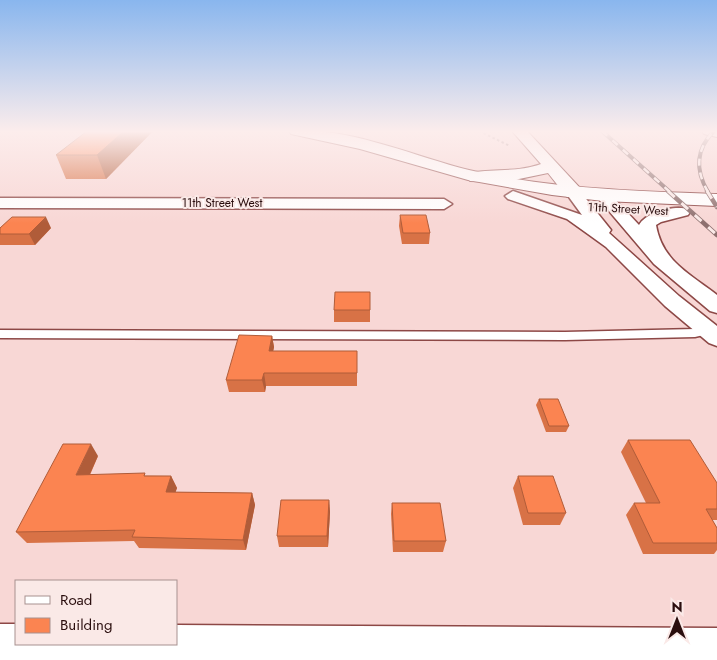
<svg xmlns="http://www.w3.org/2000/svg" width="717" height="660" viewBox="0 0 717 660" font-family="Jost,sans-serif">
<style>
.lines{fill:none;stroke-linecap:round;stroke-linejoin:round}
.lane-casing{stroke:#8d4846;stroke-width:3}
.street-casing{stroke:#8d4846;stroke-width:3}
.secondary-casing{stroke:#8d4846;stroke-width:2}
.highway-casing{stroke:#8d4846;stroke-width:2}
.path{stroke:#9b7d7c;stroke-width:2;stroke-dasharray:2.5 2.5;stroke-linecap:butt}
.lane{fill:#fff;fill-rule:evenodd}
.street{fill:#fff;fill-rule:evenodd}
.secondary{fill:#fff;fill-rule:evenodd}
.highway{fill:#fff;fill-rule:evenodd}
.rail-far1-casing{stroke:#8e706f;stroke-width:4}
.rail-casing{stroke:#8e706f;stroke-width:4.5}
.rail-far1{stroke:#fae9e7;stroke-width:2.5;stroke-dasharray:7;stroke-linecap:butt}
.rail{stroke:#fae9e7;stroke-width:3;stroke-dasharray:9;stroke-linecap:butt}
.wall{fill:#d87246}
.shaded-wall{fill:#b05c39}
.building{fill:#fb8451;stroke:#b05c39}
.labels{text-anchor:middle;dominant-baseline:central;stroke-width:4;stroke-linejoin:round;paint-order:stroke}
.far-street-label{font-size:12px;fill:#2a0e0e;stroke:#fae9e7}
</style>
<rect width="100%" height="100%" fill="#f8d7d5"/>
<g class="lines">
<defs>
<path id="lane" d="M708 326 714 330 712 333 695 337 565 340 0 338V330L565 332 695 329Z"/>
<g id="street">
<path d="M574 188 579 190 611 230 609 233 679 296 717 326V346L709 343 665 306 606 247 588 234 567 219 508 199 505 196 513 191 582 215 566 193Z"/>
<path d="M603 190 608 192 639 225C646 212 674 205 688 209L690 212 688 215 661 222 656 225C662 261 690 274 717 295V313L710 311 654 264 598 198 595 195 598 192Z"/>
<path d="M0 198 444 199 452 204 444 209 0 208Z"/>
<path d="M0 624H16V644H176V625L717 628V660H0Z"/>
</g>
<path id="secondary" d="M289 131C347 126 413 156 469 170 550 189 634 191 717 194V206L603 201 552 195 468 180 360 149 291 134Z"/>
<g id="highway">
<path d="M512 131H527L581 189 583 193 581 197H567L548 173 505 182 470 181 467 177 470 173C493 168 515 173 541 164Z"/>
<path d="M702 131H717V137L704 134Z"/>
</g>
</defs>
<!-- lane casing -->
<use href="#lane" class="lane-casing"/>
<!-- street casing -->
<use href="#street" class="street-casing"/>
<!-- secondary casing -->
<use href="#secondary" class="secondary-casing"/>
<!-- highway casing -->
<use href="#highway" class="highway-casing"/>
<!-- path -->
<path class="path" d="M479 131 510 146"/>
<!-- lane -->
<use href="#lane" class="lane"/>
<!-- street -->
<use href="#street" class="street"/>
<!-- secondary -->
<use href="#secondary" class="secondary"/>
<!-- highway -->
<use href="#highway" class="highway"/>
<defs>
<g id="rail-far1">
<path d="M602 131 670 192"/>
<path d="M708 192C695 170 696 149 714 131"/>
</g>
<g id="rail">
<path d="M668 191 717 235"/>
<path d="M707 191 717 207"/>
</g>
</defs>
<!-- rail-far1 casing -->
<use href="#rail-far1" class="rail-far1-casing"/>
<!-- rail casing -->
<use href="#rail" class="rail-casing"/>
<!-- rail-far1 -->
<use href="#rail-far1" class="rail-far1"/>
<!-- rail -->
<use href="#rail" class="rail"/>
</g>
<!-- wall -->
<g class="wall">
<path d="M153 131 106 179H66L56 155Z"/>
<path d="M400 215 430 233 429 244H402L399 226Z"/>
<path d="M0 228H51L35 245H0Z"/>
<rect x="334" y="310" width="36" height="12"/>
<path d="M272 336 274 347 273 351H357V386H266L265 392H229L226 380Z"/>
<path d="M539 399 569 426 566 432H546L536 405Z"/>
<path d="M628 440 717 483V520H712L717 528V550L714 554H643L626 515 634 503H646L621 452Z"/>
<path d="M98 456 90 475 171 476 177 488 175 492 252 493 255 505 246 550 139 548 134 541 27 543 16 532Z"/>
<path d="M518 476 566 513 560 525H523L513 488Z"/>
<path d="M329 500 330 512 328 547H279L277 536Z"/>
<path d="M392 503 446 541 443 552H393L391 514Z"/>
</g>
<!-- shaded-wall -->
<g class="shaded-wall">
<path d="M124 131H153L106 179 97 155Z"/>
<path d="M46 217 51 228 35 245 29 234Z"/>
<path d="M272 336 274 347 271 363 269 351Z"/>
<path d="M264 373 266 386 265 392 262 380Z"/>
<path d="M91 444 98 456 84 487 76 475Z"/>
<path d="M171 476 177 488 172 503 166 492Z"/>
<path d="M252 493 255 505 246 550 243 540Z"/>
<path d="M329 500 330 512 328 547 327 536Z"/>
</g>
<!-- building -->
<g class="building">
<path d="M87 131H124L97 155H56Z"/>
<path d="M400 215H426L430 233H403Z"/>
<path d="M12 217H46L29 234H0V228Z"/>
<path d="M335 292H370V310H334Z"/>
<path d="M239 335 272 336 269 351H357V373H264L262 380H226Z"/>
<path d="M539 399H558L569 426H549Z"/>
<path d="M628 440H690L717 483V509H706L717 528V543H653L634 503H660Z"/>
<path d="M63 444H91L76 475 145 473 144 476H171L166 492 252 493 243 540 132 537 135 530 16 532Z"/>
<path d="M518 476H553L566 513H528Z"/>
<path d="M281 500H329L327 536H277Z"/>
<path d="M392 503H440L446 541H394Z"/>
</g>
<!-- sky -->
<linearGradient id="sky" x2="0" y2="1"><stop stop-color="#89b6ee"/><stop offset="0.59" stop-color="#fcedec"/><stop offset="1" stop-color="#fcedec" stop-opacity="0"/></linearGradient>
<rect width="717" height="223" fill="url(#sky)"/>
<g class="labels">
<!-- far-street labels -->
<g class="far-street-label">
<text x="222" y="203">11th Street West</text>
<text transform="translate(628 209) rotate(3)">11th Street West</text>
</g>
</g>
<!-- legend -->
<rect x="15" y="580" width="162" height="65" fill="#fae9e7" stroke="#a79190"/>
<rect x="25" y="596" width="25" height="8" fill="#ffffff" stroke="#a79190"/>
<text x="60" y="605" font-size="15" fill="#2a0e0e">Road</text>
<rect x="25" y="618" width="25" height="15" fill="#fb8451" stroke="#a79190"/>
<text x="60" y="630" font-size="15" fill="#2a0e0e">Building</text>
<!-- north arrow -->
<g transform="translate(677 620)" stroke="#fae9e7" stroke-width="4" paint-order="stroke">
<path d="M0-4L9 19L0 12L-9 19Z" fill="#2a0e0e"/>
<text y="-8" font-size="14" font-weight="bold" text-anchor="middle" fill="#2a0e0e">N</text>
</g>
</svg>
